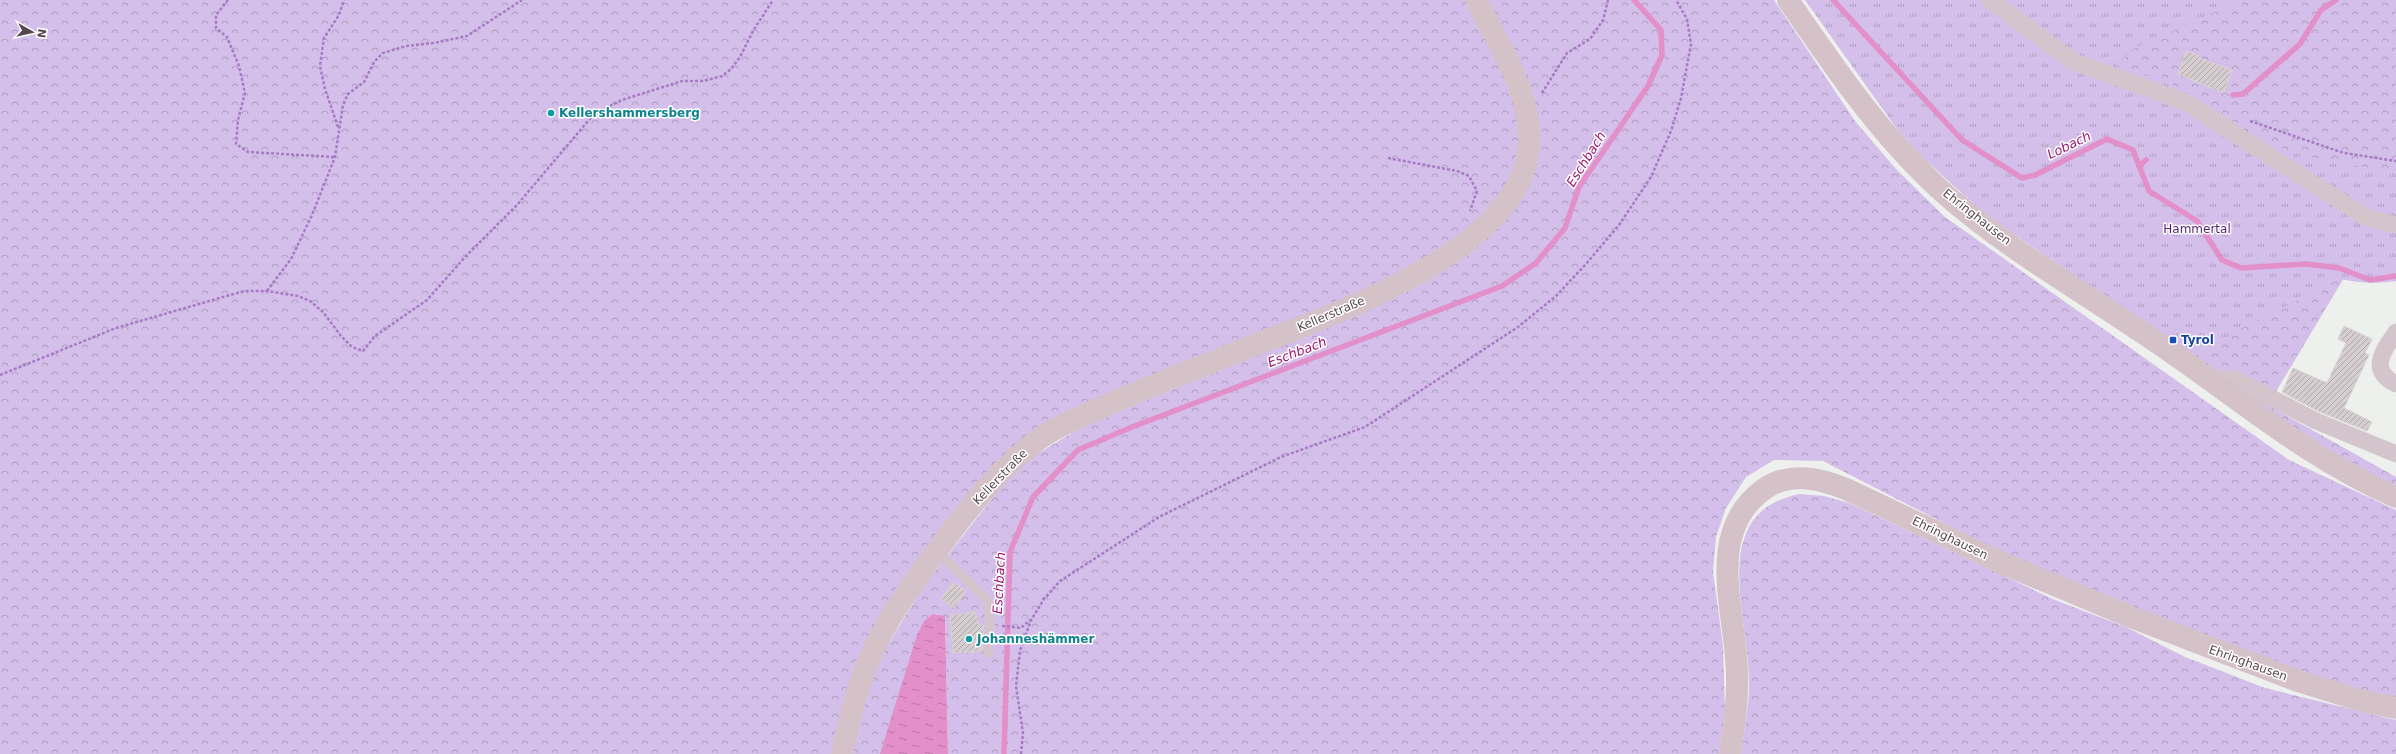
<svg xmlns="http://www.w3.org/2000/svg" width="2396" height="754" viewBox="0 0 2396 754" font-family="'DejaVu Sans',sans-serif">
<style>
.forest{fill:url(#forest-crowns)}
.park{fill:url(#park-tufts)}
.water{fill:url(#water-ripples)}
.lines{fill:none;stroke-linecap:round;stroke-linejoin:round}
.stream{stroke:#e38fc9;stroke-width:5.5}
.building{fill:url(#building-hatch);stroke:#d8d2d3}
.path{stroke:#a87ac5;stroke-width:2.5;stroke-dasharray:3 2;stroke-linecap:butt}
.lane{stroke:#d3c5cb;stroke-width:9}
.street{stroke:#d3c5cb;stroke-width:17}
.secondary{stroke:#d5c1c8;stroke-width:22}
.culture-dot{fill:#0f9aa8;stroke:#fff;stroke-width:1.5}
.transit-dot{fill:#1a4fb4;stroke:#fff;stroke-width:1.5}
.labels{text-anchor:middle;dominant-baseline:central;stroke-width:3;stroke-linejoin:round;paint-order:stroke}
.culture-label{font-size:12px;font-weight:bold;fill:#0d838f;stroke:#fff;text-anchor:start}
.street-label{font-size:12px;fill:#59474e;stroke:#fff}
.park-label{font-size:12px;fill:#521f73;stroke:#fff}
.transit-label{font-size:12px;font-weight:bold;fill:#164399;stroke:#fff;text-anchor:start}
.water-label{font-size:13px;font-style:italic;fill:#9a1871;stroke:#fff}
</style>
<defs>
<pattern id="forest-crowns" width="20" height="18" patternUnits="userSpaceOnUse"><rect width="20" height="18" fill="#d4bfea"/><path d="M2 6a3 3 0 1 1 6 0M12 15a3 3 0 1 1 6 0" fill="none" stroke="#af9dc0"/></pattern>
<pattern id="park-tufts" width="24" height="20" patternUnits="userSpaceOnUse"><rect width="24" height="20" fill="#d4bfea"/><path d="M3 7l-1-3M5 7V3M7 7l1-3M15 17l-1-3M17 17v-4M19 17l1-3" fill="none" stroke="#af9dc0"/></pattern>
<pattern id="water-ripples" width="26" height="14" patternUnits="userSpaceOnUse"><rect width="26" height="14" fill="#e38fc9"/><path d="M2 4q2-2 4 0t4 0M15 11q2-2 4 0t4 0" fill="none" stroke="#bb77a5"/></pattern>
<pattern id="building-hatch" width="6" height="6" patternUnits="userSpaceOnUse"><rect width="6" height="6" fill="#d5cdcf"/><path d="M-1 1l2-2M0 6l6-6M5 7l2-2" fill="none" stroke="#b0a8aa"/></pattern>
</defs>
<rect width="100%" height="100%" fill="#edf0ed"/>
<!-- forest -->
<g class="forest">
<path d="M0 0H1466L1493 50 1518 114 1520 151 1504 191 1481 218 1447 246 1349 298 1101 398 951 519 833 754H0Z"/>
<path d="M1485 0H1774L1855 121 1896 169 1945 217 2289 460 2396 510V699L2346 687 2233 648 1996 550 1823 461 1774 460 1746 477 1726 508 1716 537 1713 572 1723 646 1725 711 1719 754H948L945 616 933 614 897 705 880 754H852L861 711 879 660 922 588 1006 481 1029 459 1080 428 1421 284C1455 263 1487 243 1511 211 1522 196 1528 175 1536 158Z"/>
<path d="M1805 0H2396V228L2372 231 2268 405 2396 477V486L2353 466 2265 408 1984 213 1922 157Z"/>
<path d="M1800 494 1824 496 1849 503 2055 600 2126 627 2185 657 2265 688 2396 720V754H1741C1744 731 1749 707 1749 684 1750 619 1705 512 1800 494Z"/>
</g>
<!-- park -->
<path class="park" d="M1805 0H2236L2230 5 2133 49 2116 65C2134 75 2156 76 2174 86 2198 100 2221 118 2246 132 2288 155 2348 169 2396 169V281C2376 284 2359 283 2340 279L2246 326 2193 357 1984 213 1922 157 1899 132Z"/>
<!-- water -->
<path class="water" d="M933 614 945 616 948 754H880L917 635 924 621Z"/>
<g class="lines">
<!-- stream -->
<g class="stream">
<path d="M1833 0 1962 140 2022 178 2035 175 2107 139 2133 150 2149 191 2197 221 2222 260 2241 268 2306 264 2339 268 2370 280 2396 276"/>
<path d="M2233 95 2243 94 2300 44 2321 10 2336 0"/>
<path d="M2139 166 2146 160"/>
<path d="M1004 754 1010 552 1033 497 1078 450 1132 427 1502 286 1536 263 1565 228 1579 187 1648 86 1662 55 1661 30 1634 0"/>
</g>
</g>
<!-- building -->
<g class="building">
<path d="M2186 51 2200 56 2199 58 2232 70 2224 93 2178 74Z"/>
<path d="M2344 326 2372 339 2365 353 2369 355 2344 408 2372 422 2367 431 2320 412 2282 392 2293 368 2327 383 2346 343 2338 339Z"/>
<path d="M953 582 966 591 954 608 941 599Z"/>
<path d="M975 612 979 625H984L982 651 953 653 950 615Z"/>
</g>
<g class="lines">
<!-- path -->
<g class="path">
<path d="M228 0 216 15V28L227 37 239 66 245 93 238 120 236 144 248 152 335 157"/>
<path d="M1542 93 1567 53 1590 39 1603 20 1608 0"/>
<path d="M2250 121 2344 153 2396 161"/>
<path d="M338 127 325 89 320 66 324 38 339 15 344 0"/>
<path d="M1388 158 1457 171 1469 176 1477 191 1470 211"/>
<path d="M267 291 291 259 312 215 335 157 343 105 348 94 364 82 374 62 383 53 406 46 434 43 467 36 522 0"/>
<path d="M0 375 116 328 244 291H267L298 296 310 301 323 312 341 336 352 347 363 351 375 336 427 300 466 256 517 205 594 114 622 100 682 81H703L722 76 731 69 740 57 753 31 773 0"/>
<path d="M1002 626 1021 628 1030 620"/>
<path d="M1021 754 1023 733 1016 686 1020 651 1031 620 1044 599 1060 581 1159 517 1281 457 1365 427 1518 327 1556 296 1586 264 1619 225 1651 177 1671 131 1681 98 1691 44 1687 19 1676 0"/>
</g>
<!-- lane -->
<path class="lane" d="M937 551 988 601 990 623 988 654"/>
<!-- street -->
<g class="street">
<path d="M1990 0 2074 62 2185 102 2367 218 2396 225"/>
<path d="M2396 332C2383 351 2368 370 2396 384"/>
<path d="M2209 379H2235L2316 421 2396 454"/>
</g>
<!-- secondary -->
<g class="secondary">
<path d="M1788 0C1836 70 1882 138 1946 195 2016 256 2099 301 2175 355 2247 405 2315 462 2396 497"/>
<path d="M842 754C848 724 855 695 866 667 885 619 917 577 948 536 973 503 1000 469 1034 443 1049 431 1066 423 1084 415 1139 390 1196 369 1252 346 1333 314 1514 253 1528 153 1536 100 1499 45 1476 0"/>
<path d="M1730 754C1734 727 1738 700 1737 673 1736 613 1704 533 1763 490 1788 471 1819 478 1846 489L2004 564 2131 617 2295 680 2362 701 2396 708"/>
</g>
</g>
<!-- markers -->
<g class="culture-dot">
<circle cx="551" cy="113" r="4"/>
<circle cx="969" cy="639" r="4"/>
</g>
<rect class="transit-dot" x="2169" y="336" width="8" height="8" rx="2"/>
<g class="labels">
<!-- culture labels -->
<g class="culture-label">
<text x="559" y="113">Kellershammersberg</text>
<text x="977" y="639">Johanneshämmer</text>
</g>
<!-- street labels -->
<g class="street-label">
<text transform="translate(1977 217) rotate(38)">Ehringhausen</text>
<text transform="translate(1331 314) rotate(-23)">Kellerstraße</text>
<text transform="translate(1000 477) rotate(-46)">Kellerstraße</text>
<text transform="translate(1950 538) rotate(26)">Ehringhausen</text>
<text transform="translate(2248 663) rotate(20)">Ehringhausen</text>
</g>
<!-- park labels -->
<g class="park-label">
<text x="2197" y="229">Hammertal</text>
</g>
<!-- transit labels -->
<g class="transit-label">
<text x="2181" y="340">Tyrol</text>
</g>
<!-- water labels -->
<g class="water-label">
<text transform="translate(2069 145) rotate(-26)">Lobach</text>
<text transform="translate(1586 159) rotate(-58)">Eschbach</text>
<text transform="translate(1297 352) rotate(-21)">Eschbach</text>
<text transform="translate(999 583) rotate(-87)">Eschbach</text>
</g>
</g>
<!-- north arrow -->
<g transform="translate(32 32) rotate(98)" stroke="#ffffff" stroke-width="3" paint-order="stroke">
<path d="M0-3L7 15L0 10L-7 15Z" fill="#59474e"/>
<text y="-6" font-size="11" font-weight="bold" text-anchor="middle" fill="#59474e">N</text>
</g>
</svg>
